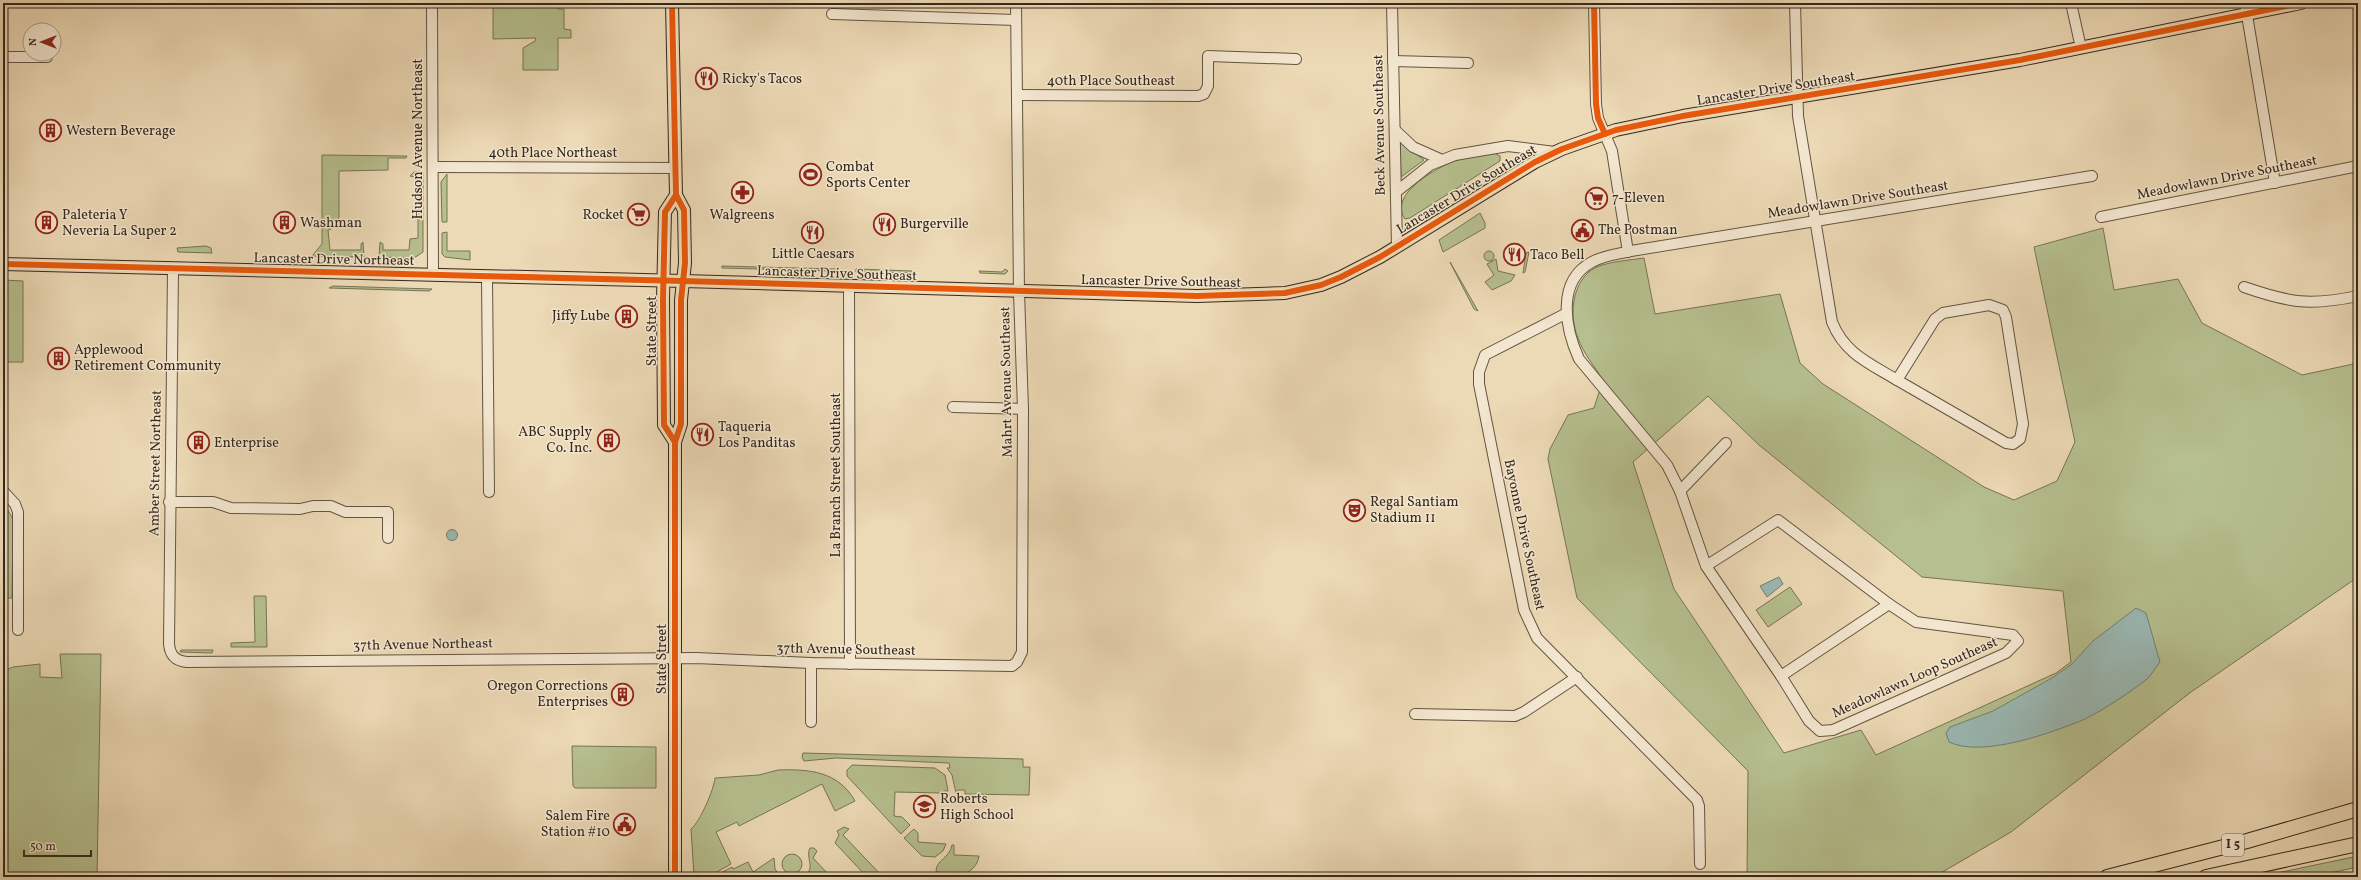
<svg xmlns="http://www.w3.org/2000/svg" width="2361" height="880" viewBox="0 0 2361 880" font-family="Vollkorn,serif">
<style>
.green{fill:#b6bf8e;stroke:#767455;fill-rule:evenodd}
.water{fill:#9ab9b4;stroke:#727f77}
.lines{fill:none;stroke-linecap:round;stroke-linejoin:round}
.minor-casing{stroke:#635442;stroke-width:12}
.major-casing{stroke:#35281c;stroke-width:14}
.highway-casing{stroke:#35281c;stroke-width:16}
.minor{stroke:#f3e6cf;stroke-width:10}
.major{stroke:#ecd9b5;stroke-width:12}
.highway{stroke:#ecd9b5;stroke-width:14}
.cycleway-casing{stroke:#f3e6cf;stroke-width:8}
.cycleway{stroke:#e8590c;stroke-width:6}
.labels{text-anchor:middle;dominant-baseline:central;stroke-width:3;stroke-linejoin:round;paint-order:stroke}
.shield{fill:#f3e6cf;stroke:#6e6152;stroke-width:1}
.shield-label{font-size:13px;font-weight:bold;fill:#35281c}
.poi-label{font-size:14px;fill:#35281c;stroke:#f3e6cf;text-anchor:start}
.street-label{font-size:14px;fill:#35281c;stroke:#f3e6cf}
</style>
<rect width="100%" height="100%" fill="#ecd9b5"/>
<filter id="stains"><feTurbulence type="fractalNoise" baseFrequency=".005" numOctaves="4"/><feColorMatrix values="0 0 0 0 .2 0 0 0 0 .09 0 0 0 0 .02 0 0 0 .5 -.17"/></filter>
<radialGradient id="worn" r=".72"><stop offset=".6" stop-color="#630" stop-opacity="0"/><stop offset="1" stop-color="#630" stop-opacity=".3"/></radialGradient>
<!-- green -->
<g class="green">
<path d="M493 3H558V9H564V29L571 30V38H558V70H523V48L535 41 536 38 493 39Z"/>
<path d="M1400 142 1424 160 1401 177Z"/>
<path d="M1494 153 1500 156V161L1410 218 1405 219C1387 194 1439 166 1458 160 1469 156 1482 155 1494 153Z"/>
<path d="M322 155 407 156 406 158H388V170L339 171V218L337 220H331V229L328 230 330 250H361V244L363 242 364 257 312 256 322 244Z"/>
<path d="M414 172H423V252L414 258 379 257 380 242 383 244V250H409L410 239 418 238V212L411 210 418 208V178L410 176Z"/>
<path d="M447 174V222H442L441 182Z"/>
<path d="M1480 213 1485 223V228L1443 252 1439 240Z"/>
<path d="M2103 228 2114 290 2178 279 2202 323 2302 375 2358 363V577L2191 692 2011 832 1934 877H1747L1748 771 1577 598 1548 459 1550 449 1568 415 1594 408 1603 380C1595 367 1583 353 1578 338 1568 314 1572 274 1602 265 1615 261 1630 260 1644 258L1655 314 1780 294 1800 363 1823 384 1984 487 2014 500 2057 481 2075 442 2034 247ZM1708 396 1759 445 1922 577 2063 591 2071 662 2056 673 1876 755 1861 730 1784 753 1674 589 1633 462Z"/>
<path d="M447 232V251H470V260L445 257 442 254V233Z"/>
<path d="M206 246 211 248 212 253 178 252 177 248Z"/>
<circle cx="1489" cy="256" r="5"/>
<path d="M1529 252 1525 272 1523 273 1526 253Z"/>
<path d="M1496 259 1498 271 1515 275 1511 281 1492 290 1485 282 1494 275 1487 264Z"/>
<path d="M1450 262 1478 311 1474 309Z"/>
<path d="M722 266 835 269V271L722 268Z"/>
<path d="M856 269 912 271V273L856 272Z"/>
<path d="M1005 269 1008 271 1005 274 980 273 979 271 1002 272Z"/>
<path d="M3 280 23 281V362H3Z"/>
<path d="M333 286 432 289 429 291 329 288Z"/>
<path d="M3 502 13 519 12 598H3Z"/>
<path d="M1790 587 1802 604 1768 627 1756 610Z"/>
<path d="M254 596H266L267 647H231V643L255 642Z"/>
<path d="M181 650H213L212 653 180 652Z"/>
<path d="M60 654H101L97 877H3V671L13 667 40 664V677L62 678Z"/>
<path d="M572 746 656 747V788H575L573 786Z"/>
<path d="M803 753 1023 759V767H1030L1029 795 965 794V790H958L956 793 952 775 947 768H950L949 763 836 758 804 761 802 757Z"/>
<path d="M852 765 935 768 945 775 948 791H944L943 793 895 792 894 816 902 817 910 825 901 834 847 776V770Z"/>
<path d="M778 770C809 769 838 771 855 801L835 811 822 784 739 826 737 822 716 832 731 864 708 877H694L691 829C700 822 714 789 715 778L759 775Z"/>
<path d="M844 827 849 829 843 835 883 877H867L835 843 839 835 837 831Z"/>
<path d="M914 829 918 833V842L946 844 943 851 935 857 922 856 904 838Z"/>
<path d="M952 845H954V855L979 856C976 876 951 880 936 871 936 860 950 858 952 845Z"/>
<path d="M810 848H814L817 851 813 858 831 877H805C816 866 805 858 810 848Z"/>
<circle cx="792" cy="864" r="10"/>
<path d="M2358 856V867L2312 877H2258Z"/>
<path d="M774 858 775 869 780 877H713L732 867 733 869 748 862 753 872Z"/>
</g>
<!-- water -->
<g class="water">
<circle cx="452" cy="535" r="5.5"/>
<path d="M1779 577 1783 584 1767 597 1760 586Z"/>
<path d="M2136 608 2146 613 2160 662C2156 667 2152 674 2147 679 2131 692 2103 710 2085 719 2052 733 1982 758 1949 742L1946 733 1950 727 1993 711 2052 678 2072 664 2093 641Z"/>
</g>
<g class="lines">
<defs>
<g id="minor">
<path d="M432 3 433 275"/>
<path d="M1392 3 1397 247"/>
<path d="M1594 3 1596 104 1598 118 1612 151 1628 252"/>
<path d="M1795 3 1798 116 1832 322C1845 354 1869 363 1897 380"/>
<path d="M2071 3 2081 48"/>
<path d="M2245 3 2275 183"/>
<path d="M832 14 1016 20"/>
<path d="M3 57H47"/>
<path d="M1393 61 1468 63"/>
<path d="M1017 95 1198 96 1204 94 1208 86V56L1296 59"/>
<path d="M1395 130 1413 147 1440 159"/>
<path d="M433 167 674 168"/>
<path d="M1396 192 1430 165 1455 155 1508 146 1555 152"/>
<path d="M2101 217 2358 166"/>
<path d="M173 269 169 644C170 655 175 661 187 662L696 658 811 663 1012 666 1017 662 1022 652 1023 409 1019 292 1016 3"/>
<path d="M487 277 489 492"/>
<path d="M849 286 850 664"/>
<path d="M2244 287C2290 303 2310 306 2358 296"/>
<path d="M1989 305 2003 310 2006 317 2023 424 2020 439 2013 444 2006 443 1897 380 1935 319 1943 313Z"/>
<path d="M1565 314 1485 355 1479 372V384L1524 610 1537 638 1697 800 1699 806 1700 864"/>
<path d="M953 407 1023 409"/>
<path d="M3 491 15 504 18 512V630"/>
<path d="M1680 491 1726 443"/>
<path d="M169 502H213L231 508 300 509 313 506H331L345 512H388V538"/>
<path d="M1706 566 1778 520 1889 604 1916 622 2013 635 2018 641 2006 653 1833 730 1820 731 1809 721 1781 676 1706 566 1680 491 1667 465 1579 359C1565 328 1556 281 1592 262 1604 255 1618 254 1631 251L2092 176"/>
<path d="M1781 676 1889 604"/>
<path d="M1415 714 1515 716 1524 712 1577 677"/>
<path d="M811 722V663"/>
</g>
<g id="major">
<path d="M672 3 676 195 684 210 685 263 681 300V424L675 442V877"/>
<path d="M3 264 683 281 1197 296 1285 293 1321 285 1341 277 1380 257 1535 162 1562 149 1616 130 1683 116 2020 60 2301 3"/>
<path d="M675 442 664 425 663 300 665 212 676 195"/>
</g>
<g id="highway">
<path d="M2107 877 2247 841 2358 809"/>
<path d="M2206 877 2358 844"/>
</g>
</defs>
<!-- minor casing -->
<use href="#minor" class="minor-casing"/>
<!-- major casing -->
<use href="#major" class="major-casing"/>
<!-- highway casing -->
<use href="#highway" class="highway-casing"/>
<!-- minor -->
<use href="#minor" class="minor"/>
<!-- major -->
<use href="#major" class="major"/>
<!-- highway -->
<use href="#highway" class="highway"/>
<defs>
<g id="cycleway">
<path d="M672 3 676 195 684 210 685 263 681 300V424L675 442V877"/>
<path d="M1594 3 1596 104 1598 118 1605 134"/>
<path d="M3 264 683 281 1197 296 1285 293 1321 285 1341 277 1380 257 1535 162 1562 149 1616 130 1683 116 2020 60 2301 3"/>
<path d="M675 442 664 425 663 300 665 212 676 195"/>
</g>
</defs>
<!-- cycleway casing -->
<use href="#cycleway" class="cycleway-casing"/>
<!-- cycleway -->
<use href="#cycleway" class="cycleway"/>
</g>
<!-- icons -->
<defs>
<symbol id="restaurant-ring" viewBox="-11 -11 22 22"><circle r="9.5" fill="#f3e6cf" stroke="#8f2418" stroke-width="1.5"/><path d="M-5-6h1v4h1v-4h1v4h1v-4h1v5L-1.5 .5V6h-2V.5L-5-1ZM5-6V6H3V1.5H1.5Q1.5-4 5-6Z" fill="#8f2418"/></symbol>
<symbol id="building-ring" viewBox="-11 -11 22 22"><circle r="9.5" fill="#f3e6cf" stroke="#8f2418" stroke-width="1.5"/><path d="M-4-6H4V6H1V3H-1V6H-4ZM-2.5-4.3h1.7v1.8h-1.7ZM.8-4.3h1.7v1.8H.8ZM-2.5-1h1.7V.8h-1.7ZM.8-1h1.7V.8H.8Z" fill="#8f2418"/></symbol>
<symbol id="stadium-ring" viewBox="-11 -11 22 22"><circle r="9.5" fill="#f3e6cf" stroke="#8f2418" stroke-width="1.5"/><path d="M0-5a6.5 5 0 1 0 0 10a6.5 5 0 1 0 0-10ZM-3.5-1.8h7v3.6h-7Z" fill="#8f2418"/></symbol>
<symbol id="pharmacy-ring" viewBox="-11 -11 22 22"><circle r="9.5" fill="#f3e6cf" stroke="#8f2418" stroke-width="1.5"/><path d="M-2-6h4v4h4v4h-4v4h-4v-4h-4v-4h4Z" fill="#8f2418"/></symbol>
<symbol id="supermarket-ring" viewBox="-11 -11 22 22"><circle r="9.5" fill="#f3e6cf" stroke="#8f2418" stroke-width="1.5"/><path d="M-6-5.5h2.5l.6 2H6L4.5 2H-2.5L-4.4-4H-6ZM-1.5 3.2a1.3 1.3 0 1 0 .1 0ZM3 3.2a1.3 1.3 0 1 0 .1 0Z" fill="#8f2418"/></symbol>
<symbol id="civic-ring" viewBox="-11 -11 22 22"><circle r="9.5" fill="#f3e6cf" stroke="#8f2418" stroke-width="1.5"/><path d="M-.6-6.5H3V-4.5H.6V-3L4-1V1h2V6H-6V1h2V-1L-.6-3ZM-1.2 2.5V6h2.4V2.5Z" fill="#8f2418"/></symbol>
<symbol id="theatre-ring" viewBox="-11 -11 22 22"><circle r="9.5" fill="#f3e6cf" stroke="#8f2418" stroke-width="1.5"/><path d="M-5-5.5Q0-4 5-5.5V0Q5 5 0 6Q-5 5-5 0ZM-3.3-2.5H-1v1.5H-3.3ZM1-2.5H3.3v1.5H1ZM-2.8 1Q0 5.5 2.8 1Z" fill="#8f2418"/></symbol>
<symbol id="school-ring" viewBox="-11 -11 22 22"><circle r="9.5" fill="#f3e6cf" stroke="#8f2418" stroke-width="1.5"/><path d="M0-5L7-2L0 1L-7-2ZM-4 1L0 2.5L4 1V4Q0 6-4 4Z" fill="#8f2418"/></symbol>
</defs>
<g fill-rule="evenodd">
<use href="#restaurant-ring" x="694" y="66" width="25" height="25"/>
<use href="#building-ring" x="38" y="118" width="25" height="25"/>
<use href="#stadium-ring" x="798" y="162" width="25" height="25"/>
<use href="#pharmacy-ring" x="730" y="180" width="25" height="25"/>
<use href="#supermarket-ring" x="1584" y="186" width="25" height="25"/>
<use href="#supermarket-ring" x="626" y="202" width="25" height="25"/>
<use href="#building-ring" x="34" y="210" width="25" height="25"/>
<use href="#building-ring" x="272" y="210" width="25" height="25"/>
<use href="#restaurant-ring" x="872" y="212" width="25" height="25"/>
<use href="#civic-ring" x="1570" y="218" width="25" height="25"/>
<use href="#restaurant-ring" x="800" y="220" width="25" height="25"/>
<use href="#restaurant-ring" x="1502" y="242" width="25" height="25"/>
<use href="#building-ring" x="614" y="304" width="25" height="25"/>
<use href="#building-ring" x="46" y="346" width="25" height="25"/>
<use href="#restaurant-ring" x="690" y="422" width="25" height="25"/>
<use href="#building-ring" x="596" y="428" width="25" height="25"/>
<use href="#building-ring" x="186" y="430" width="25" height="25"/>
<use href="#theatre-ring" x="1342" y="498" width="25" height="25"/>
<use href="#building-ring" x="610" y="682" width="25" height="25"/>
<use href="#school-ring" x="912" y="794" width="25" height="25"/>
<use href="#civic-ring" x="612" y="812" width="25" height="25"/>
</g>
<g class="labels">
<!-- shield labels -->
<rect class="shield" x="2222" y="834" width="22" height="22" rx="3"/>
<g class="shield-label">
<text x="2233" y="845">I 5</text>
</g>
<!-- poi labels -->
<g class="poi-label">
<text x="722" y="79">Ricky's Tacos</text>
<text x="66" y="131">Western Beverage</text>
<text x="826" y="167">Combat<tspan x="826" dy="16">Sports Center</tspan></text>
<text x="1612" y="198">7-Eleven</text>
<text x="62" y="215">Paleteria Y<tspan x="62" dy="16">Neveria La Super 2</tspan></text>
<text x="624" y="215" text-anchor="end">Rocket</text>
<text x="742" y="215" text-anchor="middle">Walgreens</text>
<text x="300" y="223">Washman</text>
<text x="900" y="224">Burgerville</text>
<text x="1598" y="230">The Postman</text>
<text x="813" y="254" text-anchor="middle">Little Caesars</text>
<text x="1530" y="255">Taco Bell</text>
<text x="610" y="316" text-anchor="end">Jiffy Lube</text>
<text x="74" y="350">Applewood<tspan x="74" dy="16">Retirement Community</tspan></text>
<text x="718" y="427">Taqueria<tspan x="718" dy="16">Los Panditas</tspan></text>
<text x="592" y="432" text-anchor="end">ABC Supply<tspan x="592" dy="16">Co. Inc.</tspan></text>
<text x="214" y="443">Enterprise</text>
<text x="1370" y="502">Regal Santiam<tspan x="1370" dy="16">Stadium 11</tspan></text>
<text x="608" y="686" text-anchor="end">Oregon Corrections<tspan x="608" dy="16">Enterprises</tspan></text>
<text x="940" y="799">Roberts<tspan x="940" dy="16">High School</tspan></text>
<text x="610" y="816" text-anchor="end">Salem Fire<tspan x="610" dy="16">Station #10</tspan></text>
</g>
<!-- street labels -->
<g class="street-label">
<text x="1111" y="81">40th Place Southeast</text>
<text transform="translate(1776 89) rotate(-9)">Lancaster Drive Southeast</text>
<text transform="translate(1380 125) rotate(-91)">Beck Avenue Southeast</text>
<text transform="translate(418 139) rotate(-90)">Hudson Avenue Northeast</text>
<text x="553" y="153">40th Place Northeast</text>
<text transform="translate(2227 178) rotate(-11)">Meadowlawn Drive Southeast</text>
<text transform="translate(1467 190) rotate(-31)">Lancaster Drive Southeast</text>
<text transform="translate(1858 200) rotate(-9)">Meadowlawn Drive Southeast</text>
<text transform="translate(334 260) rotate(1)">Lancaster Drive Northeast</text>
<text transform="translate(837 274) rotate(2)">Lancaster Drive Southeast</text>
<text transform="translate(1161 282) rotate(1)">Lancaster Drive Southeast</text>
<text transform="translate(652 331) rotate(-90)">State Street</text>
<text transform="translate(1007 382) rotate(-91)">Mahrt Avenue Southeast</text>
<text transform="translate(156 463) rotate(-89)">Amber Street Northeast</text>
<text transform="translate(836 475) rotate(-90)">La Branch Street Southeast</text>
<text transform="translate(1524 535) rotate(78)">Bayonne Drive Southeast</text>
<text transform="translate(423 645) rotate(-1)">37th Avenue Northeast</text>
<text transform="translate(846 650) rotate(1)">37th Avenue Southeast</text>
<text transform="translate(662 659) rotate(-90)">State Street</text>
<text transform="translate(1915 678) rotate(-24)">Meadowlawn Loop Southeast</text>
</g>
</g>
<!-- margin -->
<rect width="2361" height="880" fill="none" stroke="#ecd9b5" stroke-width="16"/>
<rect x="4" y="4" width="2353" height="872" fill="none" stroke="#35281c" stroke-width="2"/>
<rect x="8" y="8" width="2345" height="864" fill="none" stroke="#35281c"/>
<!-- north arrow -->
<g transform="translate(42 42) rotate(270)"><circle r="19" fill="#f3e6cf" stroke="#a79a87"/>
<path d="M0-3L7 15L0 10L-7 15Z" fill="#8f2418"/>
<text y="-6" font-size="11" font-weight="bold" text-anchor="middle" fill="#35281c">N</text>
</g>
<!-- scale -->
<path d="M24 850v6h67v-6" fill="none" stroke="#35281c" stroke-width="2"/>
<text x="30" y="850" font-size="12" fill="#35281c" stroke="#f3e6cf" stroke-width="3" paint-order="stroke">50 m</text>
<rect width="100%" height="100%" filter="url(#stains)"/>
<rect width="100%" height="100%" fill="url(#worn)"/>
</svg>
